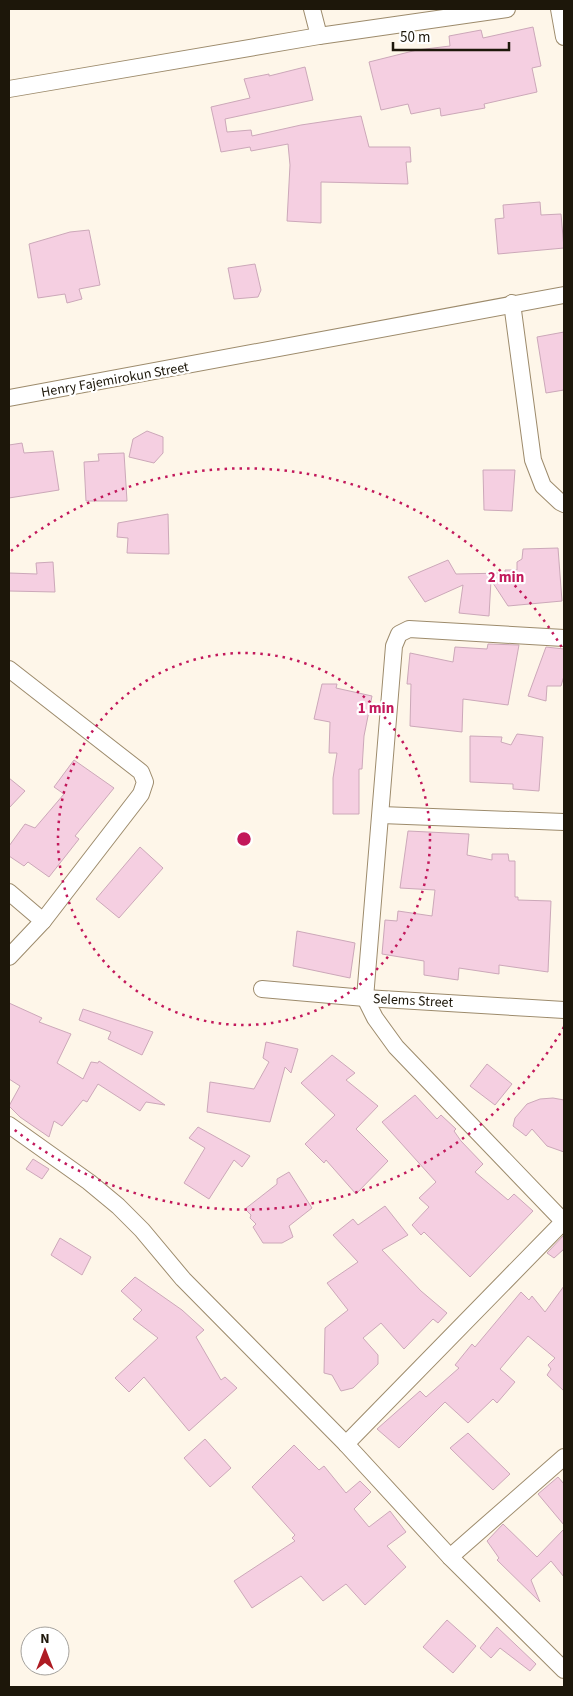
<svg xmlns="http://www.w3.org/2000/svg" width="573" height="1696" viewBox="0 0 573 1696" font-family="'Source Sans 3',sans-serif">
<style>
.building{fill:#f5cfe1;stroke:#cca8b9}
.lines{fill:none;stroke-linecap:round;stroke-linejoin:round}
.minor-casing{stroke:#9d8b6c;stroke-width:18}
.minor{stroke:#fff;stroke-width:16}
.ring{fill:none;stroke:#c2185b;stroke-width:2.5;stroke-dasharray:2.5 5}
.labels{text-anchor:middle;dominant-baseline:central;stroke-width:4.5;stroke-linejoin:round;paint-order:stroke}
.street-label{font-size:14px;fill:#1d170a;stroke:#fff}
.centre{fill:#c2185b;stroke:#fff;stroke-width:2.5}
.ring-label{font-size:15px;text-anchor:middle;font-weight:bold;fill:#c2185b;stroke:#fff;stroke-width:4.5;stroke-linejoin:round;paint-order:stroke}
</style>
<rect width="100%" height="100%" fill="#fef6e9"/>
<!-- building -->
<g class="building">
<path d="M533 27 541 66 532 68 537 92 484 104 485 108 441 116 440 108 411 114 408 104 381 110 369 62 417 50 450 46 449 36 481 30 483 38Z"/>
<path d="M305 67 313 100 225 119 227 132 251 130 252 136 301 125 361 116 369 147H410L411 162H406L408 184 321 182V223L287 221 290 165 288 144 251 151 250 147 221 152 211 107 250 98 244 79 269 74V76Z"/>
<path d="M540 202 541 215 561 214 564 248 498 254 495 219 504 218 503 205Z"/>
<path d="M89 230 100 285 79 289 82 299 67 303 65 294 38 298 29 244 70 232Z"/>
<path d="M255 264 261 290 258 297 234 299 228 268Z"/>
<path d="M564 332V390L546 393 537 337Z"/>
<path d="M147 431 163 437V453L154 463 129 457 133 439Z"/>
<path d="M22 443 24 453 53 451 59 490 9 498V445Z"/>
<path d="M124 453 127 501H86L84 462 99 461 98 454Z"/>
<path d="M483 470H515L512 511 484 510Z"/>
<path d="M168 514 169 554 127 553 128 538 117 537 118 523Z"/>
<path d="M558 548 562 601 508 606 491 580 489 616 459 613 463 585 425 602 408 577 448 560 456 574 505 573V570H517V562L522 559 523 549Z"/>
<path d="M53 562 55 592 9 591V573L37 574 36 563Z"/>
<path d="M488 644 519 645 508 705 463 699 462 732 410 726 411 684H407L410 653 453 662 455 647 487 649Z"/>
<path d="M546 647 564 649V676L561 686H547L546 701 528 696Z"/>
<path d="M322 684H337L336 688 372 696 364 736 362 769H359V814H333V778L337 753H329L330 722 314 719Z"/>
<path d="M517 734 543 737 539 791 513 789V784L470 782V736L502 737 501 742 511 745Z"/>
<path d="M74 760 114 788 75 836 79 839 49 877 28 862 24 866 9 856V846L25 824 35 828 64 794 54 787Z"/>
<path d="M9 778 25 791 9 808Z"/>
<path d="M408 831 469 834 467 855 492 860V854H508L509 861H515V897H518V900L551 901 548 972 499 965V974L459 968 458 980 424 975V961L382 954 385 920 397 921 398 911 432 916 435 890 400 888Z"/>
<path d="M140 847 163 868 119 918 96 899Z"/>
<path d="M297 931 355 943 350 978 293 966Z"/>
<path d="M9 1003 42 1018 39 1022 71 1034 57 1063 83 1079 91 1062 98 1063 99 1061 165 1105 146 1102 140 1111 98 1084 87 1102 83 1100 62 1126 54 1121 49 1137 20 1117 9 1106 20 1086 9 1079Z"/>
<path d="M83 1009 153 1032 142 1055 108 1039 111 1032 79 1020Z"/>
<path d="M266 1042 298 1049 291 1073 285 1067 270 1122 207 1112 210 1082 254 1089 269 1062 263 1058Z"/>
<path d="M332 1055 355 1073 346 1080 378 1106 356 1129 388 1161 356 1194 326 1160 324 1163 305 1144 335 1115 301 1083Z"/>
<path d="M487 1064 512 1084 495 1105 470 1086Z"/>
<path d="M415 1095 437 1119 441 1115 456 1129 454 1131 461 1141 483 1164 475 1172 508 1200 514 1194 533 1211 470 1277 424 1232 421 1235 412 1225 429 1207 419 1198 436 1182 382 1122Z"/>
<path d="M553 1098 564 1100V1152L547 1146 532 1129 526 1136 513 1126 515 1118 527 1104 540 1099Z"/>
<path d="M198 1127 250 1156 242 1167 234 1160 209 1199 184 1183 205 1148 189 1138Z"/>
<path d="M33 1159 49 1169 42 1179 26 1169Z"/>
<path d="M289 1172 312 1208 289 1226 293 1237 282 1243H263L253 1227 256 1224 250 1218 251 1215 245 1209 277 1184V1179Z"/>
<path d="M385 1206 408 1235 382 1250 421 1291 447 1313 438 1323 433 1319 404 1349 381 1323 363 1338 378 1355V1364L353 1388 341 1391 332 1375 324 1373 325 1328 348 1310 327 1283 358 1262 333 1235 353 1219 358 1225Z"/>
<path d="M564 1235V1249L554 1258 547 1253Z"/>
<path d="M60 1238 91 1257 82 1275 51 1255Z"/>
<path d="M135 1277 182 1310 204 1330 196 1337 221 1380 225 1377 237 1388 189 1431 144 1377 129 1392 115 1378 158 1338 133 1319 142 1310 121 1291Z"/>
<path d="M564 1286V1391L547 1375 551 1369 548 1365 555 1358 528 1336 500 1369 515 1382 497 1403 493 1399 468 1423 445 1402 399 1448 377 1429 420 1391 426 1397 459 1368 455 1365 472 1344 475 1347 521 1292 529 1300 532 1296 545 1312Z"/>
<path d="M468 1433 510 1474 493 1490 450 1448Z"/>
<path d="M205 1439 231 1468 210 1487 184 1458Z"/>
<path d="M294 1445 319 1470 324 1466 346 1493 360 1481 371 1492 354 1509 369 1527 390 1511 406 1532 387 1546 406 1567 365 1605 346 1584 323 1601 301 1576 252 1608 234 1581 295 1541 292 1538 295 1535 252 1487Z"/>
<path d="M558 1477 564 1484V1525L538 1494Z"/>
<path d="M503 1524 537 1557 564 1529V1577L551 1561 531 1580 540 1602 497 1560 499 1558 487 1541Z"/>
<path d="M447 1620 476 1646 453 1673 423 1647Z"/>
<path d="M497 1627 536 1664 530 1671 500 1648 491 1658 480 1648Z"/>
</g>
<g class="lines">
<defs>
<g id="minor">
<path d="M312 9 319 36 507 9"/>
<path d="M559 9 564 37"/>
<path d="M9 89 319 36"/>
<path d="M512 303 533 460 543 486 560 502 564 504"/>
<path d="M9 398 564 295"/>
<path d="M564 638 409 629 399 634 394 646 365 998 375 1018 396 1047 564 1222"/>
<path d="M9 669 141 772 145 782 141 794 43 921"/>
<path d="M381 815 564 822"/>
<path d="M9 892 43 921 9 957"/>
<path d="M262 989 365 998 564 1010"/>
<path d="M9 1125 89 1182 118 1206 142 1230 183 1279 346 1444 450 1557 564 1670"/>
<path d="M346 1444 564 1221"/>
<path d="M450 1557 564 1457"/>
</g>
</defs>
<!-- minor casing -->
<use href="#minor" class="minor-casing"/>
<!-- minor -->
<use href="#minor" class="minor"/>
</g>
<!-- distance rings -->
<g class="ring">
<circle cx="244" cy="839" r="186"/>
<path d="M564 1027A371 371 0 0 1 11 1127M11 551A371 371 0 0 1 564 651"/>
</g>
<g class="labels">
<!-- street labels -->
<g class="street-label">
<text transform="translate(115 380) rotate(-10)">Henry Fajemirokun Street</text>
<text transform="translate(413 1001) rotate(3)">Selems Street</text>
</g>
</g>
<circle cx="244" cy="839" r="8" class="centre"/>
<g class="ring-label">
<text x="506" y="582">2 min</text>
<text x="376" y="713">1 min</text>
</g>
<!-- border -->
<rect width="573" height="1696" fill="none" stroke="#1d170a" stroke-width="20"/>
<!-- north arrow -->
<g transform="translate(45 1651)"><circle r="24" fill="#ffffff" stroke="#a5a29d"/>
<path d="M0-4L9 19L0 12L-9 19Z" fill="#ae1b23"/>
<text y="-8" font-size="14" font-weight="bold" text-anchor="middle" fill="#1d170a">N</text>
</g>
<!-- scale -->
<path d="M393 42v8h116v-8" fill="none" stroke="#1d170a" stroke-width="2.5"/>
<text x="400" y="42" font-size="15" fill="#1d170a" stroke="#ffffff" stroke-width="4" paint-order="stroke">50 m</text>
</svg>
